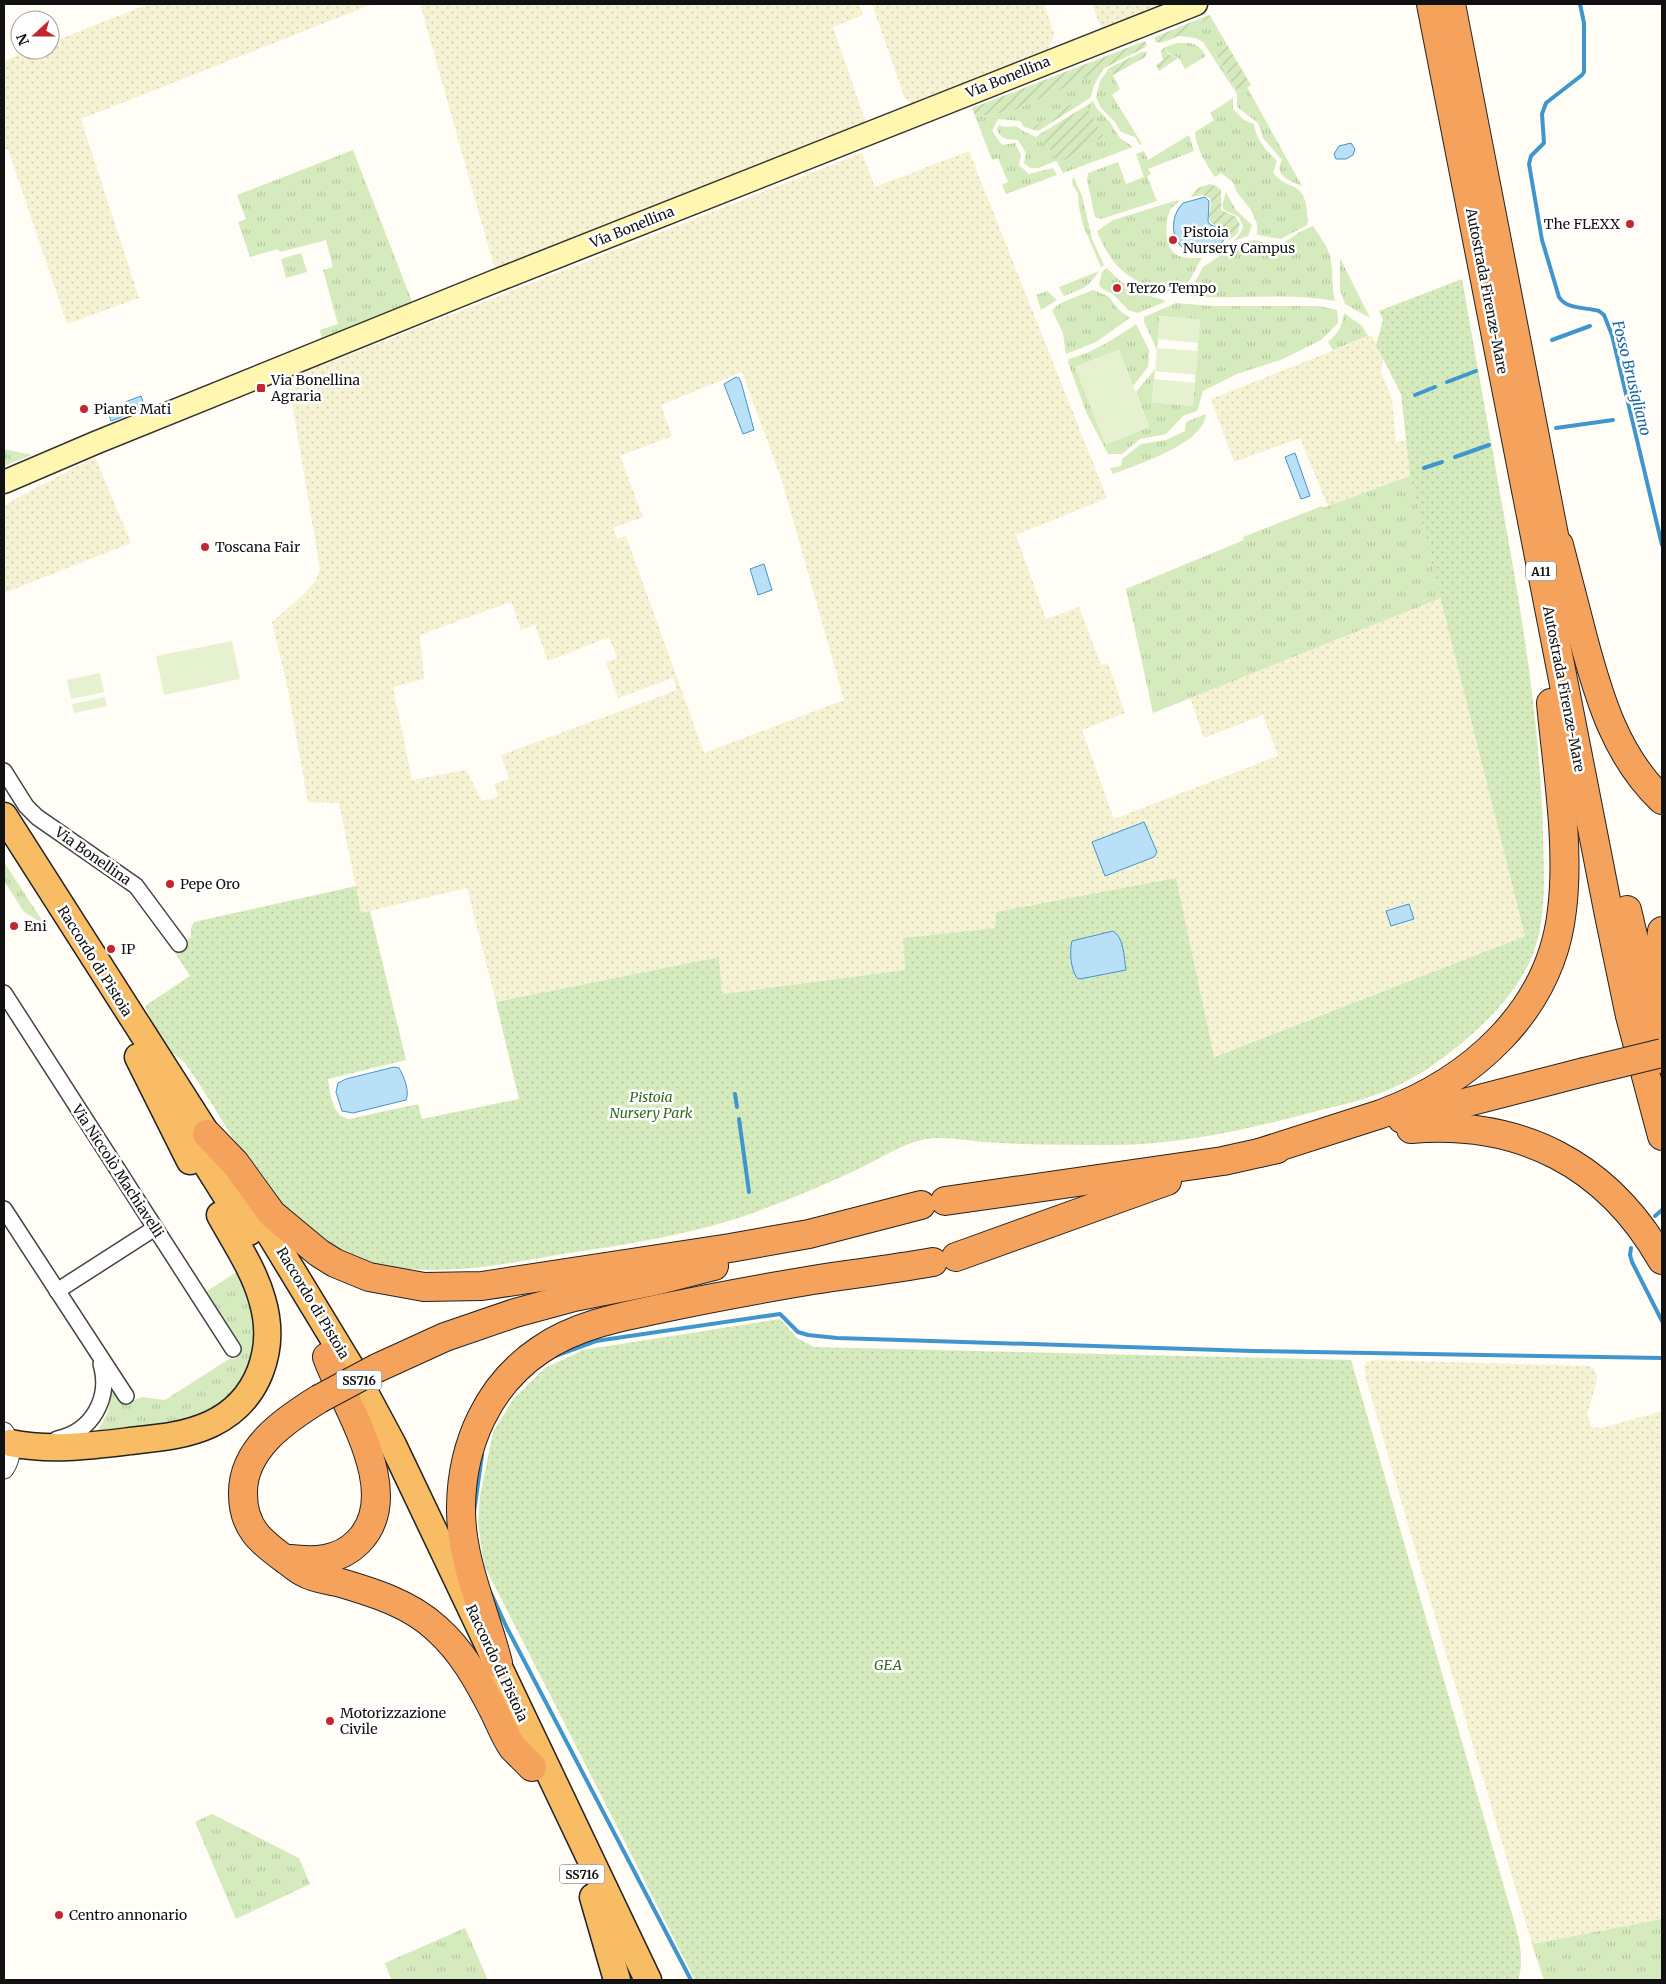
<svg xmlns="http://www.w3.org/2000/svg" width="1666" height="1984" viewBox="0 0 1666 1984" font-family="Merriweather,serif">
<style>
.farmland{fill:url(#farmland-dots);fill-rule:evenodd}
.grass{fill:url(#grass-tufts)}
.park{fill:url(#park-dots)}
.garden{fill:url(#garden-furrows)}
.pitch{fill:#e6f2cf}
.water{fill:#b9e0f7;stroke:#3f96cf}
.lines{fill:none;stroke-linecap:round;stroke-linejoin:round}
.stream{stroke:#3f96cf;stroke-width:4}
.minor-casing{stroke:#444;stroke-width:18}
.tertiary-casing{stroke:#444;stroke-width:21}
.secondary-casing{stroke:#333;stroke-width:25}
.trunk-casing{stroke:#222;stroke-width:29}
.motorway-casing{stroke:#222;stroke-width:30}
.minor{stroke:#fff;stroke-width:15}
.tertiary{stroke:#fff;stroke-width:19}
.secondary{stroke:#fff6b0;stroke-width:22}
.trunk{stroke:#f7bc64;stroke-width:26}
.motorway{stroke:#f5a25d;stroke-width:28}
.motorway-bridge-casing{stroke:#222;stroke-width:30;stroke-linecap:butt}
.motorway-bridge{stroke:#f5a25d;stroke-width:28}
.poi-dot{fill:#c4262e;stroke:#fff;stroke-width:2}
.labels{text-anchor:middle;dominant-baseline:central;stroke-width:5;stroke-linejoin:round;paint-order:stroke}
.shield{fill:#fff;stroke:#585858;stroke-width:1}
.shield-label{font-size:12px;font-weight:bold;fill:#111}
.street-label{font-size:14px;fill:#111;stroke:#fff}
.poi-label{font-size:14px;fill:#111;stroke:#fff;text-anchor:start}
.park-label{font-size:14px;font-style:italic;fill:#2f6b1f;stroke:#fff}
.water-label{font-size:15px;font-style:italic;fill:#1768a6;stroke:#fff}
</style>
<defs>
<pattern id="farmland-dots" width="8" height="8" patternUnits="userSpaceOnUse" patternTransform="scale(1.25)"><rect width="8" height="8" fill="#f6f3d4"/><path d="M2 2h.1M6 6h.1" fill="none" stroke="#d2cfb5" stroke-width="1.8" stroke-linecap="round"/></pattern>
<pattern id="grass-tufts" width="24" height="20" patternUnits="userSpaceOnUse" patternTransform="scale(1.25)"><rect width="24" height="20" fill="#d5ebbd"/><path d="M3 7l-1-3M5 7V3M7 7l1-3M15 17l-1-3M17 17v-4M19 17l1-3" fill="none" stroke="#b6c8a1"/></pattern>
<pattern id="park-dots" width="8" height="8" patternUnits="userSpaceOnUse" patternTransform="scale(1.25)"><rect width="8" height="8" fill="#d5ebbd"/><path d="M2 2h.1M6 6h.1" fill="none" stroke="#b6c8a1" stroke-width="1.8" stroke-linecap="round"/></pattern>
<pattern id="garden-furrows" width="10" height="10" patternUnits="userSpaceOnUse" patternTransform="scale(1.25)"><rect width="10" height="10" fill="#d5ebbd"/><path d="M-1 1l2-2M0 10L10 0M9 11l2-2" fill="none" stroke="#b6c8a1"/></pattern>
</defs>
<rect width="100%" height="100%" fill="#fffdf5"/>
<!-- farmland -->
<g class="farmland">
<path d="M148 4H373L81 119 139 298 67 324 8 149 4 150V61L32 50H50V43Z"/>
<path d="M420 4H859L863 15 833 27 866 123 495 270Z"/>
<path d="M872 4H1044L1054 34 1047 52 913 104 905 99Z"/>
<path d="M1092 4H1170L1102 31Z"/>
<path d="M969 151 1107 498 1016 535 1046 619 1079 607 1101 665 1108 663 1125 713 1082 730 1114 819 1278 756 1263 715 1204 738 1190 698 1441 598 1525 936 1213 1057 1175 878 995 928 903 938 905 970 721 994 719 957 496 1002 467 888 361 913 339 803 308 802 287 685 272 622 303 595 315 582 320 569 291 397V384L295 376 862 153 875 187ZM742 372 782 481 844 700 704 753 626 536 617 539 613 528 643 517 620 456 672 436 661 405ZM511 602 521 630 535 625 548 661 609 637 617 658 606 662 618 698 673 678 677 690 501 755 509 779 494 784 498 797 482 801 466 770 412 780 393 687 424 679 420 635Z"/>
<path d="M1372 335 1383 359 1381 372 1392 399 1396 442 1406 440 1410 476 1328 507 1300 438 1234 462 1211 399Z"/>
<path d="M95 457 131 543 4 593V505Z"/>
<path d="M1375 1360 1590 1366 1594 1369 1597 1376 1596 1383 1587 1415 1592 1427 1602 1428 1662 1411V1919L1532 1944 1422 1573 1365 1375 1364 1366 1367 1362Z"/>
</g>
<!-- grass -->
<g class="grass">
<path d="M1211 17 1226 43 1213 51 1238 93 1247 87 1302 186C1290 180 1273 176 1282 160L1263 138 1258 123 1237 107V94L1203 42 1195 38 1178 36Z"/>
<path d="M1177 43C1193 43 1197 42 1206 56L1185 69C1183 66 1181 60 1178 58 1172 54 1168 55 1165 47Z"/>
<path d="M1104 68 1094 85 1091 97 1084 102 1068 105 1031 129 1024 127 1020 121 998 119 992 131 1002 145 1015 143 1021 155 1019 165 1029 174 1053 168 1057 175 1006 194 1002 185 1008 182 998 158 992 160 975 116 990 115 1015 110Z"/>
<path d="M1109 68 1120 89 1112 95 1142 144 1140 145 1135 137 1121 132 1115 122 1101 108 1096 97 1100 81Z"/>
<path d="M1233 98V109L1244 120 1254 124C1256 140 1266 150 1277 161L1273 173C1289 192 1305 180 1307 213 1307 219 1309 220 1307 225L1281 239 1257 235V224L1251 210 1236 191 1233 182 1221 173 1215 177C1206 164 1196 148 1195 132L1214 120 1210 113Z"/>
<path d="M1093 101 1097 109 1109 121 1120 138 1133 147 1063 173 1058 164 1104 136 1086 106Z"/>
<path d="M999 125 1005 127 1017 126 1021 130 1036 137 1040 134 1056 161 1038 168H1030L1024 163 1026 153 1018 140C1007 139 1003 141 997 130Z"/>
<path d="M1189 135 1194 151 1148 169 1151 174 1147 176 1157 201 1101 219 1095 217 1087 180 1088 173 1118 162 1126 184 1144 177 1136 154 1144 151 1148 160Z"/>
<path d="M353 150 413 304 322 339 320 330 338 324 323 270 333 267 326 240 280 252 278 249 250 257 238 222 246 219 237 195Z"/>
<path d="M1074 178 1082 196 1092 239 1104 265 1101 267 1083 225 1079 207 1078 193 1073 186 1072 180Z"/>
<path d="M1226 192 1235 209 1252 225 1248 236 1234 241 1241 232 1243 226 1239 217 1224 210 1222 206Z"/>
<path d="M1178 200 1179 202C1176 204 1172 207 1170 210 1165 222 1164 244 1174 253 1182 259 1192 258 1202 258 1193 272 1191 282 1179 294 1137 286 1113 273 1097 231L1113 220Z"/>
<path d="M1313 226C1320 237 1330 249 1331 261 1333 275 1332 287 1335 301 1288 292 1238 300 1190 296L1189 293 1203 267 1230 249 1254 240 1281 245 1298 233Z"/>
<path d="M301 253 307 272 286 278 281 259Z"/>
<path d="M1340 258 1370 318 1345 304 1340 290Z"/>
<path d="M1107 268C1123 286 1140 294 1164 300L1165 302 1138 313 1128 310 1113 294 1104 290 1099 285 1102 272Z"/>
<path d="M1099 271C1088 288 1082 289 1064 296L1059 287Z"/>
<path d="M1093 290 1108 296 1119 310 1130 318 1096 342 1066 354 1063 333 1052 310 1061 303Z"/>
<path d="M1047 291 1057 300 1041 310 1036 295Z"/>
<path d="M1176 303 1211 306H1319L1337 310 1338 323 1321 340 1283 359 1237 374 1203 391 1197 411 1183 416 1166 434 1140 439 1122 454H1108L1086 412 1068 362 1069 359C1093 352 1115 339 1136 324L1149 350 1148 367 1133 386 1119 350 1075 367 1106 444 1149 427 1136 392 1155 369 1152 402 1193 406 1200 320 1160 316 1157 350 1144 322V317Z"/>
<path d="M1344 313 1362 326 1368 336 1333 350 1328 342C1339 332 1342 327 1344 313Z"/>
<path d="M1206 414C1204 444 1138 464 1113 474L1110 468 1121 466 1122 459 1141 444 1166 440 1185 431 1186 422Z"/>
<path d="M4 449 32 455 4 466Z"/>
<path d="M1410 476 1441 598 1153 713 1126 589 1244 540 1243 537 1322 506 1323 508Z"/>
<path d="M4 862 45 925 24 912 4 881Z"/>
<path d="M243 1268 247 1277 258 1358C250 1370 239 1390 228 1399 198 1426 137 1427 98 1430L108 1412 112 1390 114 1388 121 1404 142 1397 165 1400 229 1359H235L239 1356V1353L204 1293Z"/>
<path d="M212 1814 299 1858 310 1884 236 1919 195 1822Z"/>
<path d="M1662 1919V1980H1544L1532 1944Z"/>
<path d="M465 1928 488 1980H390L391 1979 385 1963Z"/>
</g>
<!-- park -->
<g class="park">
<path d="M1462 279C1475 354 1489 429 1502 505 1522 614 1540 723 1543 834 1544 879 1548 929 1526 969 1504 1012 1444 1063 1401 1084 1370 1100 1335 1106 1302 1115 1239 1131 1176 1145 1110 1145 1068 1145 1026 1145 984 1142 966 1141 946 1136 927 1139 901 1143 877 1161 854 1171 826 1184 798 1196 769 1207 705 1232 637 1243 569 1253 502 1264 431 1281 364 1260 283 1235 240 1146 196 1079 194 1076 186 1064 183 1061 178 1055 170 1053 165 1047 156 1036 151 1018 145 1006L190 976 172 948 191 937V928L194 922 356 886 361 913 370 911 406 1060 328 1079C330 1093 332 1116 349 1119L418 1104 422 1119 519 1099 496 1002 719 957 722 994 905 970 903 938 995 928 996 912 1176 878 1214 1057 1525 936 1410 476 1401 394 1376 345 1383 320 1379 311Z"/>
<path d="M780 1319 797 1338 814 1347 1351 1360 1507 1897C1514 1922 1527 1954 1518 1980H695L484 1565 478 1523 480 1496 493 1432 514 1398 545 1368 583 1350Z"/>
</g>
<!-- garden -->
<g class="garden">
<path d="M1209 15 1211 17C1199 24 1167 46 1155 42V37Z"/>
<path d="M1145 41 1147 45 1144 48 1085 78 1015 110 990 115 975 116 972 108Z"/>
<path d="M1226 43 1251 85 1238 93 1213 50Z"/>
<path d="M1165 47 1168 54 1178 58 1159 71 1156 65 1163 60 1161 51Z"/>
<path d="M1142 52H1147L1145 57 1113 75 1109 68Z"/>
<path d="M1084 102 1038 131 1031 129 1068 105Z"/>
<path d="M1086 106 1104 136 1058 164 1040 134Z"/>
<path d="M1210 184 1216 186 1221 190V210L1236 217 1240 225 1237 234 1228 241C1227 224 1219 231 1210 221 1207 213 1213 206 1210 198L1203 195 1191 197 1198 188Z"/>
</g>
<!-- pitch -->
<g class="pitch">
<path d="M1159 316 1200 319 1198 343 1158 339Z"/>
<path d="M1157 348 1198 351 1196 375 1155 371Z"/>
<path d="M1119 350 1149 427 1105 444 1075 367Z"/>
<path d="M1154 379 1195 383 1193 406 1152 402Z"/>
<path d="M232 641 240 679 164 695 156 656Z"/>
<path d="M100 673 104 692 71 699 67 680Z"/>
<path d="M105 697 107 706 74 713 72 704Z"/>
</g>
<!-- water -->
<g class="water">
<path d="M1351 143 1355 149 1353 155 1346 159H1336L1334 154 1339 146Z"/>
<path d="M1205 197 1209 201 1208 222 1211 225 1223 230 1225 238C1222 244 1216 246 1209 249 1176 264 1163 223 1183 203Z"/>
<path d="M736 377 739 378 741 382 754 430 743 434 724 384Z"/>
<path d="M141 396 145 408 111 421 109 415 127 408 125 402Z"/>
<path d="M1295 453 1310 496 1301 499 1285 457Z"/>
<path d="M764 564 772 590 758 595 750 569Z"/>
<path d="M1144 822 1157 852 1154 857 1105 876 1092 842Z"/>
<path d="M1409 904 1414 919 1391 926 1386 911Z"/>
<path d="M1113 931C1124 937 1124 958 1126 970L1080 979 1077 978C1071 970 1069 951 1072 941Z"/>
<path d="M394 1067 399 1068C404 1076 410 1092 406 1100L353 1113 342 1111 336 1092 338 1083 346 1079Z"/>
</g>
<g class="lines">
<!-- stream -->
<g class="stream">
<path d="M1580 4 1584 23V72L1582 75 1546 103 1542 114 1544 143 1531 156 1529 164 1542 240 1559 297C1567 310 1586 307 1599 311L1604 315 1612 335 1662 545"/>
<path d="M1552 340 1590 326"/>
<path d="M1447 382 1476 371"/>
<path d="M1415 395 1435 387"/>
<path d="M1556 428 1613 420"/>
<path d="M1455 457 1489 445"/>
<path d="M1424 468 1442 462"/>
<path d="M735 1094 737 1107"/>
<path d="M739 1119 749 1192"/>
<path d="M1655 1216 1662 1210"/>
<path d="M1631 1248 1630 1255 1632 1262 1662 1321"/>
<path d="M555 1356 596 1341 780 1314 798 1332 808 1335 837 1338 1252 1351 1662 1358"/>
<path d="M474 1512 482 1455"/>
<path d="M489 1589 507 1628 691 1980"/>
</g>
<defs>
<g id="minor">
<path d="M4 771 26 806 37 817 136 886 179 944"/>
<path d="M4 993 233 1349"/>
<path d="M4 1209 126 1396"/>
<path d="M57 1291 155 1228"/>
<path d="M57 1439C92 1432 111 1398 101 1364"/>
</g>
<path id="tertiary" d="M4 1432C12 1444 12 1457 4 1469"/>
<path id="secondary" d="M4 482 95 443 493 282 1196 4"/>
<g id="trunk">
<path d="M4 816 219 1153"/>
<path d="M138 1057 190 1161"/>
<path d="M190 1138 249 1232"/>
<path d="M248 1198 355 1374 393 1445 648 1980"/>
<path d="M10 1443C50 1451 89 1446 130 1441 158 1438 185 1436 211 1424 259 1401 277 1349 262 1299 254 1270 235 1242 220 1215"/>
<path d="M593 1897 617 1980"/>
</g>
<g id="motorway">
<path d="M1431 4 1609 915 1630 1016 1662 1136"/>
<path d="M1451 4 1560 566"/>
<path d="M1559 545C1567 576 1575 607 1583 638 1599 698 1616 756 1662 800"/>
<path d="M1627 910 1662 1059"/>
<path d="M1658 998 1657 970 1662 931"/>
<path d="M1402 1119 1584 1072"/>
<path d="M1411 1129C1521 1120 1607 1164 1662 1260"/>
<path d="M207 1134 235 1163 272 1214 319 1253 335 1263 369 1277 424 1287 482 1286 730 1248 809 1234 921 1205"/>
<path d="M1259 1153 1381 1114C1471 1081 1551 1011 1562 910 1570 846 1557 768 1551 703"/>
<path d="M945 1201 1223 1161 1277 1149"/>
<path d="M956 1257 1167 1181"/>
<path d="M377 1368 445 1337 515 1313 574 1297 655 1281 714 1266"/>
<path d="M319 1399C285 1420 242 1449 243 1494 243 1528 261 1542 286 1560 292 1564 298 1570 305 1573 315 1579 330 1580 341 1583 375 1593 410 1604 436 1628 462 1651 478 1680 494 1711 500 1723 505 1737 513 1748 519 1754 526 1761 532 1767"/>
<path d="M290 1559C315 1562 339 1561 358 1542 406 1494 345 1407 327 1357"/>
<path d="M498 1663C485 1611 460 1560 461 1506 462 1444 488 1385 540 1350 577 1324 625 1316 668 1307 716 1297 765 1288 813 1280 853 1274 893 1269 933 1262"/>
</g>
</defs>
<!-- minor casing -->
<use href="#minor" class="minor-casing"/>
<!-- tertiary casing -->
<use href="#tertiary" class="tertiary-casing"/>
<!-- secondary casing -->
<use href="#secondary" class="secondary-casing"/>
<!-- trunk casing -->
<use href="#trunk" class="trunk-casing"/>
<!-- motorway casing -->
<use href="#motorway" class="motorway-casing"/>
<!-- minor -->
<use href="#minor" class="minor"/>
<!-- tertiary -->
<use href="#tertiary" class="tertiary"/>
<!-- secondary -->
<use href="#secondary" class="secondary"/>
<!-- trunk -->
<use href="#trunk" class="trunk"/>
<!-- motorway -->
<use href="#motorway" class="motorway"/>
<defs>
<g id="motorway-bridge">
<path d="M1584 1072 1662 1053"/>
<path d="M319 1399 377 1368"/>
</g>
</defs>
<!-- motorway-bridge casing -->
<use href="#motorway-bridge" class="motorway-bridge-casing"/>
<!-- motorway-bridge -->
<use href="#motorway-bridge" class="motorway-bridge"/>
</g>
<!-- markers -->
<g class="poi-dot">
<circle cx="1630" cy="224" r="5"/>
<circle cx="1173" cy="240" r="5"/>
<circle cx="1117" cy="288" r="5"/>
<rect x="256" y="383" width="10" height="10" rx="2.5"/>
<circle cx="84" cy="409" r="5"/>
<circle cx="205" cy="547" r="5"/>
<circle cx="170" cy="884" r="5"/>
<circle cx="14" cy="926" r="5"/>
<circle cx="111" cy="949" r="5"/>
<circle cx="330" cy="1721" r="5"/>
<circle cx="59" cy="1915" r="5"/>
</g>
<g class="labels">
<!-- shield labels -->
<g class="shield">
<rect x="1526" y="561.5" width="30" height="19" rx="4"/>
<rect x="336.5" y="1370.5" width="45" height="19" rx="4"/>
<rect x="559.5" y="1864.5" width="45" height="19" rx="4"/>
</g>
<g class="shield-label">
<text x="1541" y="571">A11</text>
<text x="359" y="1380">SS716</text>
<text x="582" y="1874">SS716</text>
</g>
<!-- street labels -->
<g class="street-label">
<text transform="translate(1008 77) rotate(-22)">Via Bonellina</text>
<text transform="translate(632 227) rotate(-22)">Via Bonellina</text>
<text transform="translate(1487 291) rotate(79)">Autostrada Firenze-Mare</text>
<text transform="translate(1564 689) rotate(79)">Autostrada Firenze-Mare</text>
<text transform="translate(93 856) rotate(35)">Via Bonellina</text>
<text transform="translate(95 961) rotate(58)">Raccordo di Pistoia</text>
<text transform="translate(118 1171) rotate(57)">Via Niccolò Machiavelli</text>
<text transform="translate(313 1303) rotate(59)">Raccordo di Pistoia</text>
<text transform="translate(497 1663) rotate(65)">Raccordo di Pistoia</text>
</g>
<!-- poi labels -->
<g class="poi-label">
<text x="1620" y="224" text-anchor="end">The FLEXX</text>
<text x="1183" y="232">Pistoia<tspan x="1183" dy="16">Nursery Campus</tspan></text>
<text x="1127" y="288">Terzo Tempo</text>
<text x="271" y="380">Via Bonellina<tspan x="271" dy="16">Agraria</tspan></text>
<text x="94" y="409">Piante Mati</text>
<text x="215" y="547">Toscana Fair</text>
<text x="180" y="884">Pepe Oro</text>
<text x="24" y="926">Eni</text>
<text x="121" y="949">IP</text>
<text x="340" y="1713">Motorizzazione<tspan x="340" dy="16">Civile</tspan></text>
<text x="69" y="1915">Centro annonario</text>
</g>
<!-- park labels -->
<g class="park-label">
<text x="651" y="1097">Pistoia<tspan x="651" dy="16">Nursery Park</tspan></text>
<text x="888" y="1665">GEA</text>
</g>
<!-- water labels -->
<g class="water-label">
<text transform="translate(1632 378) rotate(76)">Fosso Brusigliano</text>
</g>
</g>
<!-- border -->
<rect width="1666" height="1984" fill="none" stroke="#111111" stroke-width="10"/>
<!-- north arrow -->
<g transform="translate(35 35) rotate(249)"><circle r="24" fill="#ffffff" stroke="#a0a0a0"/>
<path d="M0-4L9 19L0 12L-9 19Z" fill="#c4262e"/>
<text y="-8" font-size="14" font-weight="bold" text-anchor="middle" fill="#111111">N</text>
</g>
</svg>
